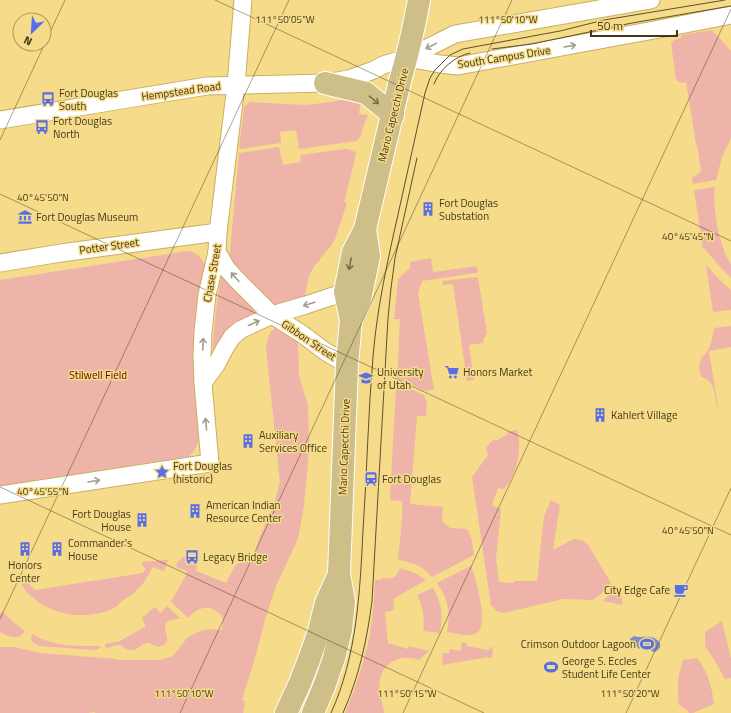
<svg xmlns="http://www.w3.org/2000/svg" width="731" height="713" viewBox="0 0 731 713" font-family="'Titillium Web',sans-serif">
<style>
.green{fill:#efb4a9}
.water{fill:#7d8dc3}
.lines{fill:none;stroke-linecap:round;stroke-linejoin:round}
.minor-casing{stroke:#caaf61;stroke-width:19}
.major-casing{stroke:#fff;stroke-width:24}
.minor{stroke:#fff;stroke-width:17}
.major{stroke:#cebe88;stroke-width:22}
.tram{stroke:#5f5129;stroke-width:1}
.oneway{stroke:#a19c8b}
.oneway2{stroke:#7b6e44}
.ticks{fill:none;stroke:#433817;stroke-width:1;stroke-opacity:0.45}
.labels{text-anchor:middle;dominant-baseline:central;stroke-width:3;stroke-linejoin:round;paint-order:stroke}
.street-label{font-size:11px;fill:#433817;stroke:#f6db8b}
.poi-label{font-size:11px;fill:#433817;stroke:#f6db8b;text-anchor:start}
.park-label{font-size:11px;fill:#560500;stroke:#f6db8b}
.ticks-label{font-size:10px;text-anchor:middle;fill:#433817;stroke:#f6db8b;stroke-width:3;stroke-linejoin:round;paint-order:stroke}
</style>
<rect width="100%" height="100%" fill="#f6db8b"/>
<!-- green -->
<g class="green">
<path d="M712 30 731 51V138L722 157 716 180 693 184 692 178 701 172 698 149 696 144 686 82 681 83 676 80 671 43 674 40 681 38V35Z"/>
<path d="M355 98 361 100 359 114 368 115C367 120 365 121 364 125 361 133 362 134 357 141L299 149 296 130 280 132 281 143 241 149 239 147 244 107 250 102 305 105 323 103Z"/>
<path d="M279 147 283 165 300 162 301 155 345 149 351 150 355 152 356 154 344 202H346V206L335 239 330 247 313 268 309 276 304 299 276 306 267 301 229 262 239 153Z"/>
<path d="M715 187 714 201 717 225 719 235 725 253 731 265V278L719 266 705 249H703L694 190Z"/>
<path d="M188 251C199 254 201 257 206 267L202 429C198 444 197 449 185 461L0 488V280Z"/>
<path d="M431 258 433 272 477 266 478 272 476 273 422 281 418 293 434 390 425 391 402 380 397 381 400 319H394L398 279 410 268V262Z"/>
<path d="M706 265 720 280 731 290V310L713 312Z"/>
<path d="M222 273 253 305C255 311 254 314 251 319L212 360C214 330 216 302 222 273Z"/>
<path d="M477 277 478 278 487 333 483 341V343L469 345 474 380 467 381 453 284 443 285 442 281Z"/>
<path d="M731 326V347L709 351 718 407H717C715 395 715 380 701 377 700 372 698 366 700 361 701 358 704 355 706 353 711 345 713 337 714 328Z"/>
<path d="M278 327 298 342 299 376 308 405 309 451 304 506 298 539 276 586 266 616 255 658 242 700 245 701 243 713H96L94 712 88 713H0V647H14L41 653 116 659 118 660H161L173 656 188 637 202 630 212 629 222 630C222 626 224 619 221 615 220 613 217 612 216 611 206 604 196 609 188 618L171 602 185 577 187 571 178 568 176 565 182 557H198L196 571 226 583 236 564 254 560 259 539 273 507 280 482 266 348C268 340 268 330 278 327Z"/>
<path d="M396 386 402 387 404 386 424 395 427 404 426 416H417L410 504 443 507 442 521 450 528 467 529 472 540 474 555 432 577C423 566 412 562 398 560L402 518V501L390 500Z"/>
<path d="M517 430C518 434 519 439 519 443 520 458 515 477 504 489L498 488 492 505 501 509 496 559 499 582 514 583V581H537L544 516 551 500 560 505 553 550 574 539 584 541 589 546 611 583 602 593 593 600 563 599 504 613 497 611 491 605 472 477 488 455 486 448 494 439 496 441 508 434 507 432Z"/>
<path d="M168 560 164 571 153 567C148 575 144 584 137 590 133 594 127 598 122 601 119 604 116 607 112 609 80 623 40 613 21 584L22 582H27L35 590 143 573 146 569 142 565V562Z"/>
<path d="M471 566C476 576 485 616 481 627 480 630 478 632 475 634 469 637 454 633 447 632 451 614 448 598 437 583Z"/>
<path d="M400 568C410 571 418 574 426 580L393 599 394 610 385 612 388 643 408 649 409 646 429 651 419 660C403 654 384 660 380 679 378 690 382 702 384 713H345C355 689 363 665 369 639 373 619 374 600 375 580H381L382 578C392 579 396 579 400 568Z"/>
<path d="M433 588C442 603 443 616 440 633L423 631C425 618 423 607 417 595Z"/>
<path d="M615 588C619 591 624 600 622 605L603 601V600L611 594Z"/>
<path d="M167 606 179 617 180 619C177 619 173 619 170 620 156 626 179 643 158 647 155 646 152 644 149 643 142 642 139 650 132 650 121 650 124 640 108 648L105 647V644L120 641 146 626 142 618 155 607 161 613Z"/>
<path d="M2 611 12 621 25 631C18 641 9 637 0 632V614Z"/>
<path d="M722 621 731 659V678L725 679 715 661 705 646V632Z"/>
<path d="M32 634C55 647 75 646 101 646L100 648 96 650 40 646C34 644 29 641 32 634Z"/>
<path d="M462 642 467 643V646L487 650H489L490 647H492L493 655H492V658H488V657L442 665 443 653H449L450 649 461 651Z"/>
<path d="M697 658C708 672 712 687 714 704L693 713H689L686 709 679 705C677 687 677 678 683 660Z"/>
</g>
<!-- water -->
<path class="water" d="M634 636C640 638 645 636 651 637 660 639 665 648 654 652 649 650 644 645 639 649L636 645 631 643 630 639Z"/>
<g class="lines">
<defs>
<g id="minor">
<path d="M407 58 440 64 458 66 654 30 731 15"/>
<path d="M0 120 207 86 325 83 349 79 374 70 383 65 407 58 455 34 651 0"/>
<path d="M217 252 227 269 238 281 272 315 302 334 326 352 347 364"/>
<path d="M0 263 61 253 218 232"/>
<path d="M203 383 216 365 225 348 232 337 240 330 272 315 306 305 345 292"/>
<path d="M0 495 210 463 203 383 202 355 203 332 207 295 217 252 218 232 236 85 243 0"/>
</g>
<g id="major">
<path d="M325 83 366 93 393 115"/>
<path d="M351 320 345 292 353 252 365 229 400 81C408 54 414 27 419 0"/>
<path d="M286 713 300 683 310 657 319 631 326 603 339 574"/>
<path d="M313 713 325 684 334 658 341 630 344 602 339 574 347 364 351 320 360 299 369 256 365 229"/>
</g>
</defs>
<!-- minor casing -->
<use href="#minor" class="minor-casing"/>
<!-- major casing -->
<use href="#major" class="major-casing"/>
<!-- minor -->
<use href="#minor" class="minor"/>
<!-- major -->
<use href="#major" class="major"/>
<!-- tram -->
<g class="tram">
<path d="M492 49 532 44 632 23 731 6"/>
<path d="M434 84C439 70 455 56 470 53"/>
<path d="M331 713C357 656 360 592 363 530 367 473 368 414 373 357 377 307 388 259 399 210 408 171 416 132 425 93L430 78 435 70 450 55 463 49 479 46 560 31 604 20 725 0"/>
<path d="M343 713C359 677 367 640 372 601L388 318 391 288 395 258 417 158"/>
</g>
</g>
<!-- one-way arrows -->
<defs><path id="oneway-shaft" d="M-6 0H5M1.5-3L5.5 0L1.5 3" fill="none" stroke-width="1.6" stroke-linecap="round" stroke-linejoin="round"/></defs>
<g class="oneway">
<use href="#oneway-shaft" transform="translate(431 46) rotate(154)"/>
<use href="#oneway-shaft" transform="translate(570 46) rotate(-10)"/>
<use href="#oneway-shaft" transform="translate(235 277) rotate(-132)"/>
<use href="#oneway-shaft" transform="translate(309 304) rotate(162)"/>
<use href="#oneway-shaft" transform="translate(254 323) rotate(-25)"/>
<use href="#oneway-shaft" transform="translate(203 344) rotate(-87)"/>
<use href="#oneway-shaft" transform="translate(206 424) rotate(-95)"/>
<use href="#oneway-shaft" transform="translate(94 481) rotate(-9)"/>
</g>
<g class="oneway2">
<use href="#oneway-shaft" transform="translate(374 100) rotate(39)"/>
<use href="#oneway-shaft" transform="translate(350 264) rotate(101)"/>
</g>
<!-- ticks -->
<path class="ticks" d="M215 0 731 241M0 140 65 0M0 194 731 535M0 487 484 713M0 619 289 0M180 713 512 0M403 713 731 9M626 713 731 488"/>
<!-- icons -->
<defs>
<symbol id="bus-bare" viewBox="-9 -9 18 18"><path d="M-5-6H5V4H4V6H2V4H-2V6H-4V4H-5ZM-3.5-4V0h7V-4ZM-3.5 1.2v1.5H-2V1.2ZM2 1.2v1.5H3.5V1.2Z" fill="#576ee4" stroke="#f6db8b" stroke-width="2.5" paint-order="stroke"/></symbol>
<symbol id="building-bare" viewBox="-9 -9 18 18"><path d="M-4-6H4V6H1V3H-1V6H-4ZM-2.5-4.3h1.7v1.8h-1.7ZM.8-4.3h1.7v1.8H.8ZM-2.5-1h1.7V.8h-1.7ZM.8-1h1.7V.8H.8Z" fill="#576ee4" stroke="#f6db8b" stroke-width="2.5" paint-order="stroke"/></symbol>
<symbol id="museum-bare" viewBox="-9 -9 18 18"><path d="M0-6L6-3V-2H-6V-3ZM-5-1h2V3h-2ZM-1-1h2V3h-2ZM3-1h2V3H3ZM-6 4H6V6H-6Z" fill="#576ee4" stroke="#f6db8b" stroke-width="2.5" paint-order="stroke"/></symbol>
<symbol id="supermarket-bare" viewBox="-9 -9 18 18"><path d="M-6-5.5h2.5l.6 2H6L4.5 2H-2.5L-4.4-4H-6ZM-1.5 3.2a1.3 1.3 0 1 0 .1 0ZM3 3.2a1.3 1.3 0 1 0 .1 0Z" fill="#576ee4" stroke="#f6db8b" stroke-width="2.5" paint-order="stroke"/></symbol>
<symbol id="university-bare" viewBox="-9 -9 18 18"><path d="M0-5L7-2L0 1L-7-2ZM-4 1L0 2.5L4 1V4Q0 6-4 4Z" fill="#576ee4" stroke="#f6db8b" stroke-width="2.5" paint-order="stroke"/></symbol>
<symbol id="sight-bare" viewBox="-9 -9 18 18"><path d="M0-6L1.8-2.2L6-1.7L2.9 1.2L3.7 5.4L0 3.3L-3.7 5.4L-2.9 1.2L-6-1.7L-1.8-2.2Z" fill="#576ee4" stroke="#f6db8b" stroke-width="2.5" paint-order="stroke"/></symbol>
<symbol id="station-bare" viewBox="-9 -9 18 18"><path d="M-3-6H3Q5-6 5-4V2Q5 4 3 4L4.5 6H3L1.5 4h-3L-3 6H-4.5L-3 4Q-5 4-5 2V-4Q-5-6-3-6ZM-3.5-4v3h7v-3ZM-3.5 1v1.5H-2V1ZM2 1v1.5H3.5V1Z" fill="#576ee4" stroke="#f6db8b" stroke-width="2.5" paint-order="stroke"/></symbol>
<symbol id="cafe-bare" viewBox="-9 -9 18 18"><path d="M-5.5-4.5H6V0H3Q3 3.5 0 3.5H-2.5Q-5.5 3.5-5.5 0ZM3-3.2v2h1.7v-2ZM-6 4.5H4V6H-6Z" fill="#576ee4" stroke="#f6db8b" stroke-width="2.5" paint-order="stroke"/></symbol>
<symbol id="stadium-bare" viewBox="-9 -9 18 18"><path d="M0-5a6.5 5 0 1 0 0 10a6.5 5 0 1 0 0-10ZM-3.5-1.8h7v3.6h-7Z" fill="#576ee4" stroke="#f6db8b" stroke-width="2.5" paint-order="stroke"/></symbol>
</defs>
<g fill-rule="evenodd">
<use href="#bus-bare" x="38" y="89" width="20" height="20"/>
<use href="#bus-bare" x="32" y="117" width="20" height="20"/>
<use href="#building-bare" x="418" y="199" width="20" height="20"/>
<use href="#museum-bare" x="15" y="207" width="20" height="20"/>
<use href="#supermarket-bare" x="442" y="362" width="20" height="20"/>
<use href="#university-bare" x="356" y="368" width="20" height="20"/>
<use href="#building-bare" x="590" y="405" width="20" height="20"/>
<use href="#building-bare" x="238" y="431" width="20" height="20"/>
<use href="#sight-bare" x="152" y="462" width="20" height="20"/>
<use href="#station-bare" x="361" y="469" width="20" height="20"/>
<use href="#building-bare" x="185" y="501" width="20" height="20"/>
<use href="#building-bare" x="132" y="510" width="20" height="20"/>
<use href="#building-bare" x="15" y="539" width="20" height="20"/>
<use href="#building-bare" x="47" y="539" width="20" height="20"/>
<use href="#bus-bare" x="182" y="547" width="20" height="20"/>
<use href="#cafe-bare" x="671" y="580" width="20" height="20"/>
<use href="#stadium-bare" x="637" y="634" width="20" height="20"/>
<use href="#stadium-bare" x="541" y="657" width="20" height="20"/>
</g>
<g class="labels">
<!-- street labels -->
<g class="street-label">
<text transform="translate(504 57) rotate(-9)">South Campus Drive</text>
<text transform="translate(181 91) rotate(-8)">Hempstead Road</text>
<text transform="translate(393 115) rotate(-76)">Mario Capecchi Drive</text>
<text transform="translate(109 246) rotate(-8)">Potter Street</text>
<text transform="translate(212 273) rotate(-80)">Chase Street</text>
<text transform="translate(309 340) rotate(34)">Gibbon Street</text>
<text transform="translate(344 447) rotate(-88)">Mario Capecchi Drive</text>
</g>
<!-- poi labels -->
<g class="poi-label">
<text x="59" y="93">Fort Douglas<tspan x="59" dy="13">South</tspan></text>
<text x="53" y="121">Fort Douglas<tspan x="53" dy="13">North</tspan></text>
<text x="439" y="203">Fort Douglas<tspan x="439" dy="13">Substation</tspan></text>
<text x="36" y="217">Fort Douglas Museum</text>
<text x="377" y="372">University<tspan x="377" dy="13">of Utah</tspan></text>
<text x="463" y="372">Honors Market</text>
<text x="611" y="415">Kahlert Village</text>
<text x="259" y="435">Auxiliary<tspan x="259" dy="13">Services Office</tspan></text>
<text x="173" y="466">Fort Douglas<tspan x="173" dy="13">(historic)</tspan></text>
<text x="382" y="479">Fort Douglas</text>
<text x="206" y="505">American Indian<tspan x="206" dy="13">Resource Center</tspan></text>
<text x="131" y="514" text-anchor="end">Fort Douglas<tspan x="131" dy="13">House</tspan></text>
<text x="68" y="543">Commander's<tspan x="68" dy="13">House</tspan></text>
<text x="203" y="557">Legacy Bridge</text>
<text x="25" y="565" text-anchor="middle">Honors<tspan x="25" dy="13">Center</tspan></text>
<text x="670" y="590" text-anchor="end">City Edge Cafe</text>
<text x="636" y="644" text-anchor="end">Crimson Outdoor Lagoon</text>
<text x="562" y="661">George S. Eccles<tspan x="562" dy="13">Student Life Center</tspan></text>
</g>
<!-- park labels -->
<g class="park-label">
<text x="98" y="375">Stilwell Field</text>
</g>
</g>
<g class="ticks-label">
<text x="285" y="23">111°50'05"W</text>
<text x="508" y="23">111°50'10"W</text>
<text x="43" y="201">40°45'50"N</text>
<text x="688" y="240">40°45'45"N</text>
<text x="43" y="495">40°45'55"N</text>
<text x="688" y="534">40°45'50"N</text>
<text x="184" y="697">111°50'10"W</text>
<text x="407" y="697">111°50'15"W</text>
<text x="630" y="697">111°50'20"W</text>
</g>
<!-- north arrow -->
<g transform="translate(32 32) rotate(205)"><circle r="19" fill="#f6db8b" stroke="#ae9a5d"/>
<path d="M0-3L7 15L0 10L-7 15Z" fill="#576ee4"/>
<text y="-6" font-size="11" font-weight="bold" text-anchor="middle" fill="#433817">N</text>
</g>
<!-- scale -->
<path d="M591 30v6h86v-6" fill="none" stroke="#433817" stroke-width="2"/>
<text x="597" y="30" font-size="12" fill="#433817" stroke="#f6db8b" stroke-width="3" paint-order="stroke">50 m</text>
</svg>
